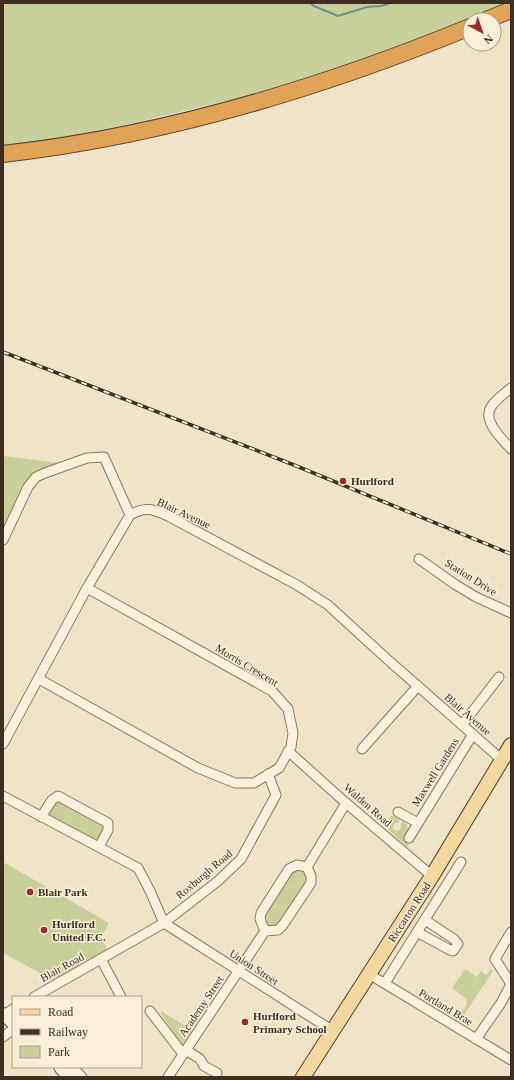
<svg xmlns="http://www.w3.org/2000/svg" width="514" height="1080" viewBox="0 0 514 1080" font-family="Georgia,serif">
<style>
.green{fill:#c9cf9b}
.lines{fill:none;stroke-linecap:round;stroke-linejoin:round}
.stream{stroke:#6f938a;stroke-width:2}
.street-casing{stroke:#8d765c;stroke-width:11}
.secondary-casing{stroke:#6f573f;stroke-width:14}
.primary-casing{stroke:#5b4430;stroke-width:16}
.highway-casing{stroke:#5b4430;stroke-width:18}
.street{stroke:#faf1dc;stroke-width:9}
.secondary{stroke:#faf1dc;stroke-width:12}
.primary{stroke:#f3d9a0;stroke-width:14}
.highway{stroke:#e0a458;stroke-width:16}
.rail-casing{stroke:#3d2e20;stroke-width:3.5}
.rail{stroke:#f7eed8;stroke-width:2;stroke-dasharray:6;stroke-linecap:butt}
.poi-dot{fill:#9e2a2b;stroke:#f7eed8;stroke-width:1.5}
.labels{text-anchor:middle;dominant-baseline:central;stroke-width:3;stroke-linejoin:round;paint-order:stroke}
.poi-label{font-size:11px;font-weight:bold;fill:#3d2e20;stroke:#f7eed8;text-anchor:start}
.street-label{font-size:11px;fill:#3d2e20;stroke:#f7eed8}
</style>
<rect width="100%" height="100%" fill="#f0e4c8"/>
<!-- green -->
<g class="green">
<path d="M3 3H504L427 36 305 80 230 100 134 123 18 146 3 147Z"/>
<path d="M3 456 59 463 35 473 27 481 3 531Z"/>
<path d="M60 801 100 822 104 826 103 832 98 841 94 842 49 817 48 813 55 802Z"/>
<path d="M392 815 400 820 398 823H395L393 826 394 830 398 831 401 828 400 825 403 821 407 825 410 842 407 847 384 825Z"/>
<path d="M3 862 109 923 101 937 107 949 53 980 3 953Z"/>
<path d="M300 869 305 872 308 882 278 926 272 927 266 924 263 913 289 872Z"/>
<path d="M465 969 477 977 481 971 486 975 491 969 493 971 458 1024 454 1022 457 1017H459L467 1003 465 998 452 988Z"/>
<path d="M161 1011 192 1030 182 1046 176 1042 178 1039 161 1014Z"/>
</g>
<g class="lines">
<!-- stream -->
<path class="stream" d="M310 3 314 6 338 16 367 7 381 6 391 3"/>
<defs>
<g id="street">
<path d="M511 388C505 393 495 400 491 407 482 421 503 440 511 449"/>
<path d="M3 540 28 487 36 477 45 473 87 458 104 457 130 515"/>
<path d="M419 559 456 585 476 597 511 613"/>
<path d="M39 679 198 768 235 783H254L279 768 291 747 293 733 288 709 272 691 87 588"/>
<path d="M462 725 499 677"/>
<path d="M3 744 87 588 130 515C145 506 153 509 168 516L297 585 328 605 387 659 502 760"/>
<path d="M362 749 418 686"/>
<path d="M288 751 346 803 432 876"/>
<path d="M3 796 138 868 150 891 164 923"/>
<path d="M398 812 418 823"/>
<path d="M41 817 52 800 58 796 108 823V830L99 847"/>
<path d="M409 838 473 734"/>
<path d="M164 923 333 1031"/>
<path d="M265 931 260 919 261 913 289 869 297 865 307 867"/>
<path d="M417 932 450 950 453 951 458 944 454 939 425 920"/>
<path d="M101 959 121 997"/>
<path d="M369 974 511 1060"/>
<path d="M385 983 461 862"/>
<path d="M34 997 164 923 218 881 241 859 276 795 268 774"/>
<path d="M150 1011 183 1054"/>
<path d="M4 1015 13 1009"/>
<path d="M3 1037 13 1029"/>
<path d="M476 1039 501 1003 511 984 495 959 511 932"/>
<path d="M186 1050 200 1059 204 1066 217 1073"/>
<path d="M72 1067 82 1077"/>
<path d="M168 1077 265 931 278 930 283 925 311 883V876L307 867 346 803"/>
</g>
<g id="secondary">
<path d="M3 1014 13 1023"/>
<path d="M60 1067 69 1077"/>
</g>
<path id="primary" d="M303 1077 432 876 511 745"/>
<g id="highway">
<path d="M486 20 511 10"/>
<path d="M3 154C164 136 321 88 470 27"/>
</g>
</defs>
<!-- street casing -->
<use href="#street" class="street-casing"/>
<!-- secondary casing -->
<use href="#secondary" class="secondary-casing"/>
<!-- primary casing -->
<use href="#primary" class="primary-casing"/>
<!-- highway casing -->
<use href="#highway" class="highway-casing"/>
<!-- street -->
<use href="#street" class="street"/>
<!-- secondary -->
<use href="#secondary" class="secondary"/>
<!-- primary -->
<use href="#primary" class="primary"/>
<!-- highway -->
<use href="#highway" class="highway"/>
<defs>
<path id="rail" d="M3 352 294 465 511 554"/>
</defs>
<!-- rail casing -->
<use href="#rail" class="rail-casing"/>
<!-- rail -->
<use href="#rail" class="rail"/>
</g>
<!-- markers -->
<g class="poi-dot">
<circle cx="343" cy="481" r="4"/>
<circle cx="30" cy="892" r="4"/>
<circle cx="44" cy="930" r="4"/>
<circle cx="245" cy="1022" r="4"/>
</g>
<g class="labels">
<!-- poi labels -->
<g class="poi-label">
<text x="351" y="481">Hurlford</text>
<text x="38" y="892">Blair Park</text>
<text x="52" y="924">Hurlford<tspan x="52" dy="13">United F.C.</tspan></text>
<text x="253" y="1016">Hurlford<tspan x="253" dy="13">Primary School</tspan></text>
</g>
<!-- street labels -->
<g class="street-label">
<text transform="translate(184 513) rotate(25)">Blair Avenue</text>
<text transform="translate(471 577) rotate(32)">Station Drive</text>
<text transform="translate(247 665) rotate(31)">Morris Crescent</text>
<text transform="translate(468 714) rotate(41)">Blair Avenue</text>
<text transform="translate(435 772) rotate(-58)">Maxwell Gardens</text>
<text transform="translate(368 805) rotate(41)">Walden Road</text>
<text transform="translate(204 874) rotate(-40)">Roxburgh Road</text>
<text transform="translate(409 912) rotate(-57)">Riccarton Road</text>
<text transform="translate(62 967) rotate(-29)">Blair Road</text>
<text transform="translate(254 967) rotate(33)">Union Street</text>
<text transform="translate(201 1006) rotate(-56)">Academy Street</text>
<text transform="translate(446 1007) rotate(31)">Portland Brae</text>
</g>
</g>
<!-- border -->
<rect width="514" height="1080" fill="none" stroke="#3d2e20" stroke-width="8"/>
<!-- legend -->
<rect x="12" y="996" width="130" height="72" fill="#f7eed8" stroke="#ada18e"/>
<rect x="20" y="1009" width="20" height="6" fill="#f3d9a0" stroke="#ada18e"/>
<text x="48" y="1016" font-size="12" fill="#3d2e20">Road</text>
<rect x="20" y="1029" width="20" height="6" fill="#3d2e20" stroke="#ada18e"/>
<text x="48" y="1036" font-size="12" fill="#3d2e20">Railway</text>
<rect x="20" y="1046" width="20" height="12" fill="#c9cf9b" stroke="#ada18e"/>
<text x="48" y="1056" font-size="12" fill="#3d2e20">Park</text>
<!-- north arrow -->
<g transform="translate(482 32) rotate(139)"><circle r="19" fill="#f7eed8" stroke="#ada18e"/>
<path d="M0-3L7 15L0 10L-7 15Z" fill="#9e2a2b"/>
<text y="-6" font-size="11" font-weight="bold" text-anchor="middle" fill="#3d2e20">N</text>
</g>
</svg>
